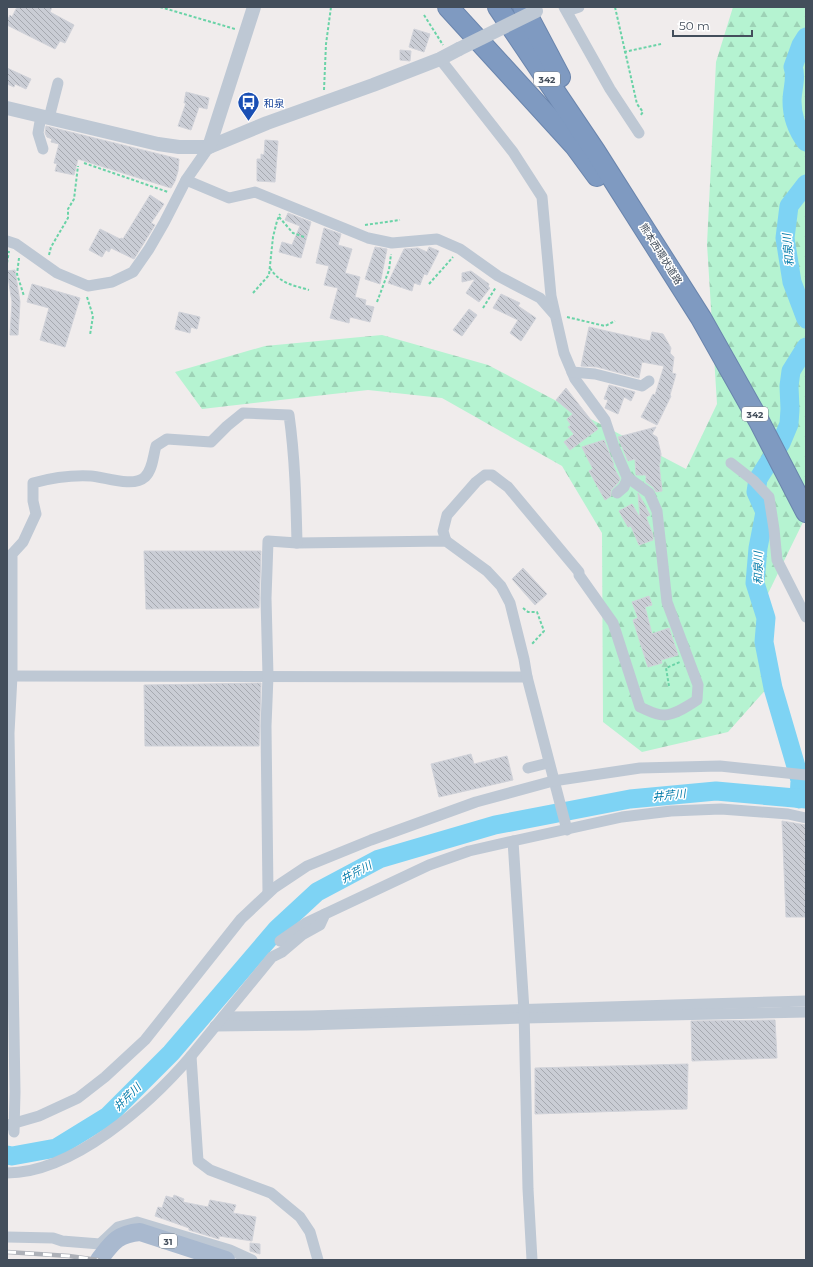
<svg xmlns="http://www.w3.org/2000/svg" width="813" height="1267" viewBox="0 0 813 1267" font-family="Montserrat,'Noto Sans JP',sans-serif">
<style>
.forest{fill:url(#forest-firs)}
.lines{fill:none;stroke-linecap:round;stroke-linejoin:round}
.river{stroke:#7ed3f4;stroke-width:19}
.building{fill:url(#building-back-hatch);stroke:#d0d2d9}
.motorway-casing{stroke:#6a85ad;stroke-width:22}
.path{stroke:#6ad3a7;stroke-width:2;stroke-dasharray:3 2;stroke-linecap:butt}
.minor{stroke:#bec8d4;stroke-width:11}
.tertiary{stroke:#bec8d4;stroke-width:14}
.primary{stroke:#a9b9cf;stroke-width:18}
.motorway{stroke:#7f9ac1;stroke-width:20}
.rail-casing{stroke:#aeb1b8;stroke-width:4.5}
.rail{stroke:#fff;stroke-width:3;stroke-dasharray:9;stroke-linecap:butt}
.tertiary-bridge{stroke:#bec8d4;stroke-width:14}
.labels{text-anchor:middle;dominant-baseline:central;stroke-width:3;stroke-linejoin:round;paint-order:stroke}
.shield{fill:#fff;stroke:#7b838c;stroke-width:1}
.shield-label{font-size:9px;font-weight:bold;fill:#434e5b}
.transit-label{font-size:10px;fill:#164399;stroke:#fff;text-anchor:start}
.street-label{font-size:10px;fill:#434e5b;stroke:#fff}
.water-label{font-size:11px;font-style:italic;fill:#017aa9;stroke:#fff}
</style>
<defs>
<pattern id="forest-firs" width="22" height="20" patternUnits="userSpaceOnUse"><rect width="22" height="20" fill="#b5f3d1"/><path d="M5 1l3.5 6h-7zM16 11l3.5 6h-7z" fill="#9dd2b6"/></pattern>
<pattern id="building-back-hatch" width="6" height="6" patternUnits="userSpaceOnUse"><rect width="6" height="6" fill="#cacdd5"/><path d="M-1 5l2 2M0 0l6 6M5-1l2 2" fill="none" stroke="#a6a9b0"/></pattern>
</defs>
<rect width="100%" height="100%" fill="#f0ecec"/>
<!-- forest -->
<path class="forest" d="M733 7H806V516L758 614 768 687 728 732 642 752 603 722 602 533 562 466 442 398 368 390 202 409 175 372 265 346 382 335 488 365 686 469 717 404 707 244 716 62Z"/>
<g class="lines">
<!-- river -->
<g class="river">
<path d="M806 37 801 45 793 67C797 78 792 89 792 101 792 117 797 130 806 142"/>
<path d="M806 184 789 206 785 238 792 282 806 319"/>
<path d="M799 799 800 780 773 688 764 642 766 618 755 583 758 548 765 512 756 492 758 479 781 443 789 424 790 409 789 386 791 371 806 347"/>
<path d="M7 1155 12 1156 56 1148 108 1116 171 1053 277 929 317 892 379 859 495 825 630 799 716 791 806 799"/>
</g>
</g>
<!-- building -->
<g class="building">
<path d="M17 7H52L50 12 74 25 65 43 60 41 55 49 7 25V21L10 15 12 17Z"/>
<path d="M414 29 430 34 424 52 409 47Z"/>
<path d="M400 50 411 51 410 61 400 60Z"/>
<path d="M7 68 31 79 26 89 15 84 14 87 7 84Z"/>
<path d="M186 92 209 98 207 109 199 107 191 130 178 126 186 103H184Z"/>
<path d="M46 126 179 159 178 171 175 181 171 188 78 159 74 175 55 171 57 164 54 163 59 144 51 142 52 139 47 137 45 133Z"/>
<path d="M265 140 278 141 275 182 257 181V159H261V154L264 155Z"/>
<path d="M150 195 164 204 151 223 155 225 134 259 111 248 109 252 106 250 102 257 89 250 100 229 120 239 121 238 123 239Z"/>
<path d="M288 213 311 222 301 258 279 252 282 242 292 245 300 226 285 220Z"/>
<path d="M324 228 341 234 338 245 352 249 345 273 360 277 355 297 366 300 365 305 374 307 370 322 350 317 349 323 330 318 338 288 324 285 329 266 316 263Z"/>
<path d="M375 247 387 249 380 284 365 279Z"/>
<path d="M429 247 439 251 427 275 424 274 420 285 414 283 412 291 388 283 404 249 418 248 427 252Z"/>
<path d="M15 270 20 302 18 335H10L12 302 7 271Z"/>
<path d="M471 271 489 284 488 287 490 288 479 302 466 293 475 279 462 282V273Z"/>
<path d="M32 284 80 298 65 347 40 340 49 308 27 302Z"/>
<path d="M501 294 520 303 518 306 536 318 521 341 510 333 518 320 493 308Z"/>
<path d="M469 309 477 315 462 336 453 330Z"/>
<path d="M179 312 200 317 197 329 191 327 190 333 175 329Z"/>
<path d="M589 327 650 341 652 332 663 334 671 348 670 353 674 357 672 373 676 374 670 395 671 396 657 425 641 417 653 394 655 395 664 366 642 362 639 378 597 367 581 366Z"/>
<path d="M609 385 635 392 631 401 624 397 618 414 605 408 608 400 604 399Z"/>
<path d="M566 388 598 429 570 450 564 442 574 434 568 427 571 425 567 419 573 414 556 400Z"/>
<path d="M656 427 652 434 657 437 661 454 660 464H659L662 491 656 492 653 487 646 482V475H636L635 459 628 461 618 437Z"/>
<path d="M604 440 614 465 613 466 620 479 618 483 611 490V496L605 500 589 471 593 469 582 447Z"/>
<path d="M638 493 650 515 646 517 653 535V540L639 545 631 526 628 527 619 511 632 504 640 518Z"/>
<path d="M144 551H261L259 608 146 609Z"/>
<path d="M523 568 547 594 535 605 512 579Z"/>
<path d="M649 596 652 605 645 607 652 634 669 628 678 655 661 660 662 663 648 667 633 620 638 618 632 602Z"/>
<path d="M261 683 259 746H145L144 685Z"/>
<path d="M471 754 474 764 507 756 513 780 439 797 431 764Z"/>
<path d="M782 821 806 825V917H786Z"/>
<path d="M775 1020 777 1058 692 1061 691 1021Z"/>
<path d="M688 1064 687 1109 535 1114V1068Z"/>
<path d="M174 1195 184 1199 183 1202 208 1207 210 1200 236 1205 233 1213 256 1217 252 1241 219 1236V1239L189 1230V1228L155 1216 158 1207 162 1208 166 1196 173 1198Z"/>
<path d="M250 1243 260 1244V1254L250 1251Z"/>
</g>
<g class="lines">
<defs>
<g id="motorway">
<path d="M448 7 575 146 597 176"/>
<path d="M498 7 595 151 701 318 759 421 806 512"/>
<path d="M523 7 560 77"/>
</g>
</defs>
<!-- motorway casing -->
<use href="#motorway" class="motorway-casing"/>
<!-- path -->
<g class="path">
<path d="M160 7 235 29"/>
<path d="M615 7 637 104 643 112 640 116"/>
<path d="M424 15 443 45"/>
<path d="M624 52 661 44"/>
<path d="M324 90 326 44 331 7"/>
<path d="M84 163 168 192"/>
<path d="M279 217 293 233 304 237"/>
<path d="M365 225 400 220"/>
<path d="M49 255 51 247 68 218V209L74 199 78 166"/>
<path d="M19 258 17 274 24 296"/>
<path d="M7 263 9 251"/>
<path d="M270 268C280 284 293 285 309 290"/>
<path d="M429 284 453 257"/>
<path d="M253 293 269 275 273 237 277 221 280 214"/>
<path d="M87 297 93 316 90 335"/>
<path d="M377 302 389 270 391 254"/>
<path d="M483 308 496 287"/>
<path d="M567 317 605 326 615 321"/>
<path d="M523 608 528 612H537L544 631 531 645"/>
<path d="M669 686 666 668 680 662"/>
</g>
<!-- minor -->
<g class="minor">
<path d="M564 7 610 89 639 133"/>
<path d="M567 11 579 7"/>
<path d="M440 59 513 152 542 197 551 296 564 353 575 379 605 420 614 447 627 477 649 493 657 511 667 602 698 685 697 700C688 706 676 714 665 715 657 716 647 710 640 707L613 623 579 575V572L508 487 492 475H485L476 482 447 515 443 531 446 541"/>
<path d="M41 116 38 133 43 149"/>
<path d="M49 118 58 83"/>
<path d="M186 180 229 198 255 192 368 238 392 243 437 239 460 249 498 276 540 298 554 314"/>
<path d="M7 241 16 244 57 273 88 286 112 282 133 272 149 249 164 223 186 180 209 147"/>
<path d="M572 372 595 374 642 386 649 381"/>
<path d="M731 463 754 481 769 497 774 529 777 560 806 617"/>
<path d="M617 493 624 487 628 477"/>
<path d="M7 676 527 677"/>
<path d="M528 768 548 763"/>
<path d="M268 893 266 726 268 676 266 598 268 541 297 543 446 541 487 571 501 586 510 603 524 659 527 677 567 830"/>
<path d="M280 941 306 923 325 914"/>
<path d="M223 1017 312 1016 806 1001"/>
<path d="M215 1026 306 1025 524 1018 806 1012"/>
<path d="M191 1056 272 957 282 952 302 935 320 925 325 914 429 865 469 851 513 841"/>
<path d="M8 1125 39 1116 78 1098 105 1077 145 1040 241 919 274 888 307 866 371 840 476 802 553 781 640 768 720 766 806 775"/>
<path d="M14 1132 15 1092 9 733 12 676V554L23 542 36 514 33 501V483C51 478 72 475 91 476 105 477 133 488 145 477 153 469 153 456 156 446L167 439 211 442 227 426 243 413 289 415C295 457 296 500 297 543"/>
<path d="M7 1173C73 1173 150 1104 191 1056L198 1161 210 1170 271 1193 300 1217 310 1232 318 1260"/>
<path d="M7 1237 53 1238 62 1241 100 1244 118 1227 137 1222 230 1250 252 1260"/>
<path d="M532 1260 528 1189 524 1010 513 841 622 817 671 811 721 809 788 814 806 818"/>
</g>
<!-- tertiary -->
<g class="tertiary">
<path d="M7 108 158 144 179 147H209L267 123 373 85 440 59 459 49"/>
<path d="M209 147 254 7"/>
</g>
<!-- primary -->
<path class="primary" d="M99 1260C112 1243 117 1234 140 1232L226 1260"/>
<!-- motorway -->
<use href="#motorway" class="motorway"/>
<defs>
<path id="rail" d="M7 1252 69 1256 98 1260"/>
</defs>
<!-- rail casing -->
<use href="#rail" class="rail-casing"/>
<!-- rail -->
<use href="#rail" class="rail"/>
<!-- tertiary-bridge -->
<path class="tertiary-bridge" d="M459 49 536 11"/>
</g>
<!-- icons -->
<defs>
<symbol id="bus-pin" viewBox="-11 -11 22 30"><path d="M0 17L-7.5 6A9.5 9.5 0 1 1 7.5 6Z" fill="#1a4fb4" stroke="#fff"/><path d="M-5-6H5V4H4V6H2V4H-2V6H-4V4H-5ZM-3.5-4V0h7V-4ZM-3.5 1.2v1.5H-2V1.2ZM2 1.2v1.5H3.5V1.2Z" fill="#fff"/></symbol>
</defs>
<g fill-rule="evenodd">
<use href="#bus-pin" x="236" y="90" width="25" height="34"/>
</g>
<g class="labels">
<!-- shield labels -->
<g class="shield">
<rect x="534" y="72" width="26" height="14" rx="3"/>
<rect x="742" y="407" width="26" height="14" rx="3"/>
<rect x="159" y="1234" width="18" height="14" rx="3"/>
</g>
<g class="shield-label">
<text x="547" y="79">342</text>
<text x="755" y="414">342</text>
<text x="168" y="1241">31</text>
</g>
<!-- transit labels -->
<g class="transit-label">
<text x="264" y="103">和泉</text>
</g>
<!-- street labels -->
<g class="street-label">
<text transform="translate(661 254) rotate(58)">熊本西環状道路</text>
</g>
<!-- water labels -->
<g class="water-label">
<text transform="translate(788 250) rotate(-95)">和泉川</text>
<text transform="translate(758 568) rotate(-90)">和泉川</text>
<text transform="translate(669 795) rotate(-6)">井芹川</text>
<text transform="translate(356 872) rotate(-28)">井芹川</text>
<text transform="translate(127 1097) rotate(-45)">井芹川</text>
</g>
</g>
<!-- border -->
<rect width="813" height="1267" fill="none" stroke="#434e5b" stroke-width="16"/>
<!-- scale -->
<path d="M673 30v6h79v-6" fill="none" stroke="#434e5b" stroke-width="2"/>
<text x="679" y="30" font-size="12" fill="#434e5b" stroke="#ffffff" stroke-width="3" paint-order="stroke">50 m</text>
</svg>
